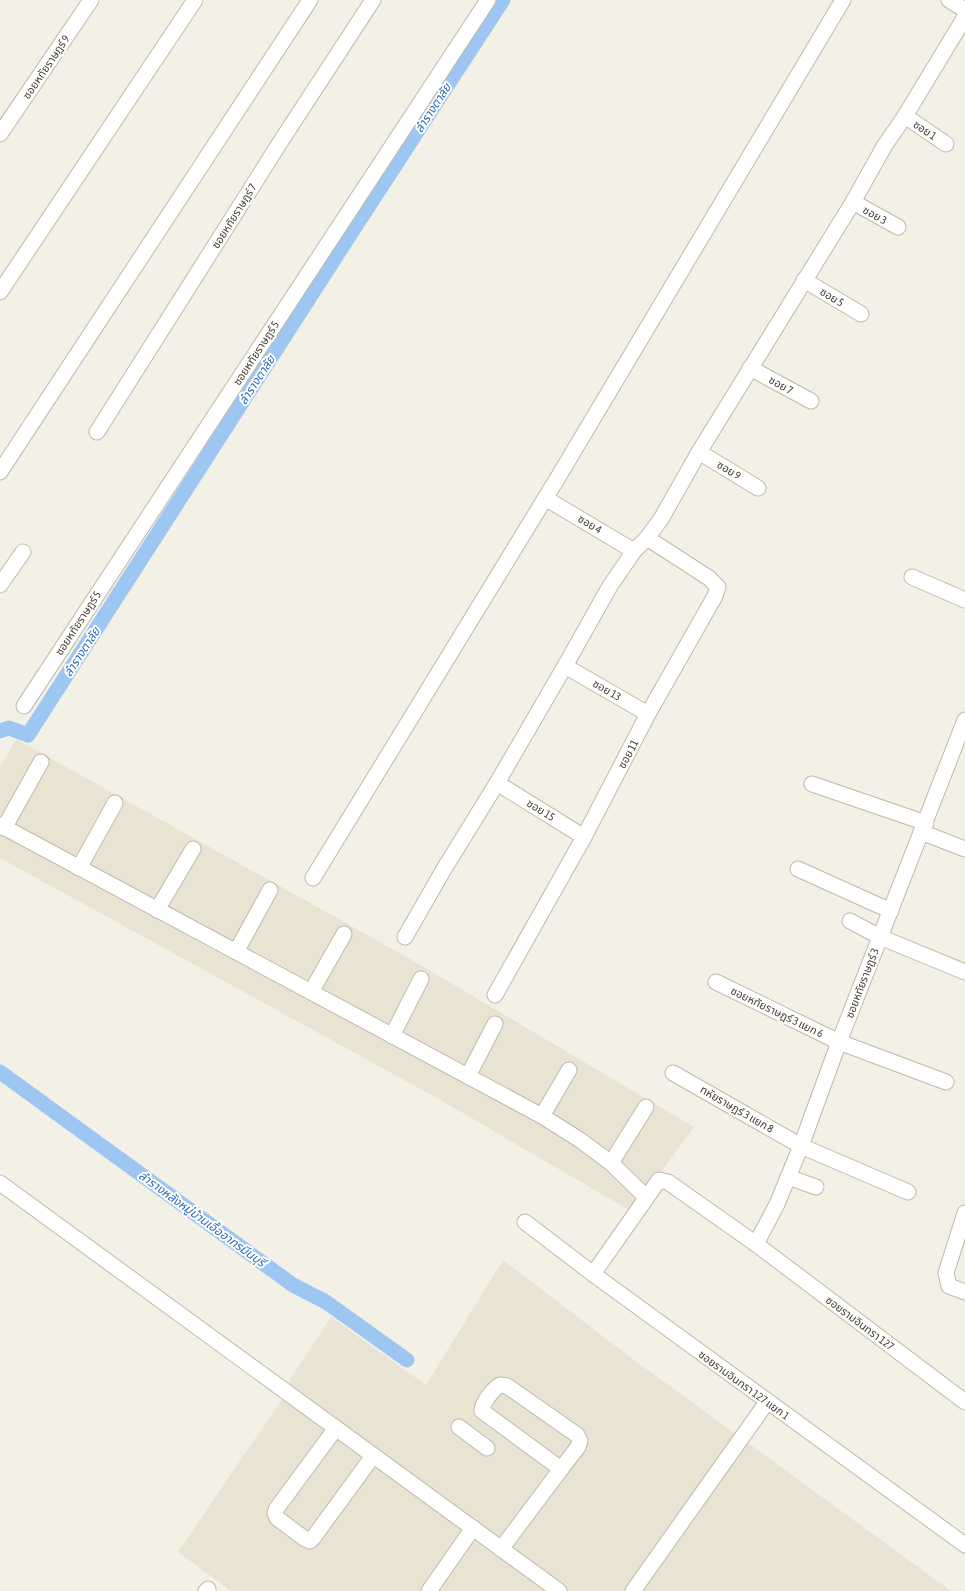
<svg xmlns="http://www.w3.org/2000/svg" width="965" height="1591" viewBox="0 0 965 1591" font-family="'Asap Condensed','Noto Sans Thai',sans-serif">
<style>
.residential{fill:#e8e3d3}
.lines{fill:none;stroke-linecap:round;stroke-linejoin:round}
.canal{stroke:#9ec6f3;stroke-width:15}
.minor-casing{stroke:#bfbaa7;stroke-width:17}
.minor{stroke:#fff;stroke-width:15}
.labels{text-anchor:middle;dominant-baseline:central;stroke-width:4;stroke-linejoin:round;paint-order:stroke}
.street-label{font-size:11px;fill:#464134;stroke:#fff}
.water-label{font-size:12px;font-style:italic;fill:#286ab7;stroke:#fff}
</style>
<rect width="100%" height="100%" fill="#f3f1e5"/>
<!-- residential -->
<g class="residential">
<path d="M16 739 405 956 694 1127 655 1180 636 1214 437 1098 0 858V767Z"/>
<path d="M503 1260 634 1360 951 1591H231L178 1552 283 1398 292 1376 331 1317 426 1385Z"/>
</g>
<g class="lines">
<!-- canal -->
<g class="canal">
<path d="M0 731 9 728 28 735 344 244 503 0"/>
<path d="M0 1072 293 1285 326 1302 407 1360"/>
</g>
<defs>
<g id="minor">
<path d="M949 0 965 10"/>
<path d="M905 116 946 144"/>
<path d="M0 134 91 0"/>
<path d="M853 202 898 227"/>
<path d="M804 280 861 314"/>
<path d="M0 292 195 0"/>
<path d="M750 368 811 401"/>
<path d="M97 432 281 141 373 0"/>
<path d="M699 452 758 488"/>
<path d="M0 472 310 0"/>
<path d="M545 498 634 551"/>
<path d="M912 577 965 600"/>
<path d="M0 585 23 552"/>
<path d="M565 666 648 714"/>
<path d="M24 706 488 0"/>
<path d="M497 783 584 837"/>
<path d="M812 784 926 823"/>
<path d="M0 825 542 1116 580 1140 611 1163 646 1197"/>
<path d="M4 828 41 762"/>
<path d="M921 832 965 849"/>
<path d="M79 868 115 803"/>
<path d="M798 869 891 911"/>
<path d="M313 878 557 479 843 0"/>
<path d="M157 910 193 849"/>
<path d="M850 921 880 937 965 972"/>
<path d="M405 937 444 869 497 783 565 666 610 586 634 551 647 538 661 519 699 452 853 202 885 145 905 116 965 17"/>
<path d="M236 952 270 890"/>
<path d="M716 982 839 1042 946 1082"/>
<path d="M311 992 344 934"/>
<path d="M495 995 584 837 648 714 715 596 718 587 709 578 647 538"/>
<path d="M392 1036 421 979"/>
<path d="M673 1073 801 1146 908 1192"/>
<path d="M468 1076 495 1024"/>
<path d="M542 1116 569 1070"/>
<path d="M611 1163 646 1107"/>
<path d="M788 1177 816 1187"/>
<path d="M0 1183 559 1591"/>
<path d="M965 1213 946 1273 949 1286 965 1292"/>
<path d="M525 1222 593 1274 965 1545"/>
<path d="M756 1244 777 1204 801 1146 839 1042 965 720"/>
<path d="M593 1274 659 1180 668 1182 756 1244 965 1402"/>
<path d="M500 1385 507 1386 577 1435 580 1441 578 1447 561 1469 482 1411C482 1403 493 1389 500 1385Z"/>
<path d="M459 1427 487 1448"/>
<path d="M336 1428 277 1508 275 1513 277 1518 305 1539 310 1541 313 1538 373 1456"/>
<path d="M501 1549 561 1469"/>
<path d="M206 1591 208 1589"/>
<path d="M429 1591 473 1528"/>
<path d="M633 1591 767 1402"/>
</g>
</defs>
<!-- minor casing -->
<use href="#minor" class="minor-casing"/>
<!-- minor -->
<use href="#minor" class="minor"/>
</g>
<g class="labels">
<!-- street labels -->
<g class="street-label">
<text transform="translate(46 67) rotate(-56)">ซอยหทัยราษฎร์ 9</text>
<text transform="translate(925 130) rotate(34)">ซอย 1</text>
<text transform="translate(875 215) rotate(29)">ซอย 3</text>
<text transform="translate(234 216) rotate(-58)">ซอยหทัยราษฎร์ 7</text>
<text transform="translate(832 297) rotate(31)">ซอย 5</text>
<text transform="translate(256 353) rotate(-57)">ซอยหทัยราษฎร์ 5</text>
<text transform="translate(781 385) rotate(29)">ซอย 7</text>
<text transform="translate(729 470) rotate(31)">ซอย 9</text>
<text transform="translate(590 524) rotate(31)">ซอย 4</text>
<text transform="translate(78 623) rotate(-57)">ซอยหทัยราษฎร์ 5</text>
<text transform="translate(607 690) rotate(30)">ซอย 13</text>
<text transform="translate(628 754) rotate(-62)">ซอย 11</text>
<text transform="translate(541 810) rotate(32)">ซอย 15</text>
<text transform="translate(862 983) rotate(-69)">ซอยหทัยราษฎร์ 3</text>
<text transform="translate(777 1012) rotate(26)">ซอยหทัยราษฎร์ 3 แยก 6</text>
<text transform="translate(737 1109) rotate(30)">ทหัยราษฎร์ 3 แยก 8</text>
<text transform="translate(860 1323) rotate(37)">ซอยรามอินทรา 127</text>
<text transform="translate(744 1385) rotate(36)">ซอยรามอินทรา 127 แยก 1</text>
</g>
<!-- water labels -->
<g class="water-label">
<text transform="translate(433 108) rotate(-57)">ลำรางตาลัย</text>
<text transform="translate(257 380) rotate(-57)">ลำรางตาลัย</text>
<text transform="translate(82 652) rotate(-57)">ลำรางตาลัย</text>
<text transform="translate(202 1219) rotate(36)">ลำรางหลังหมู่บ้านเอื้ออาทรมีนบุรี</text>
</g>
</g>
</svg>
